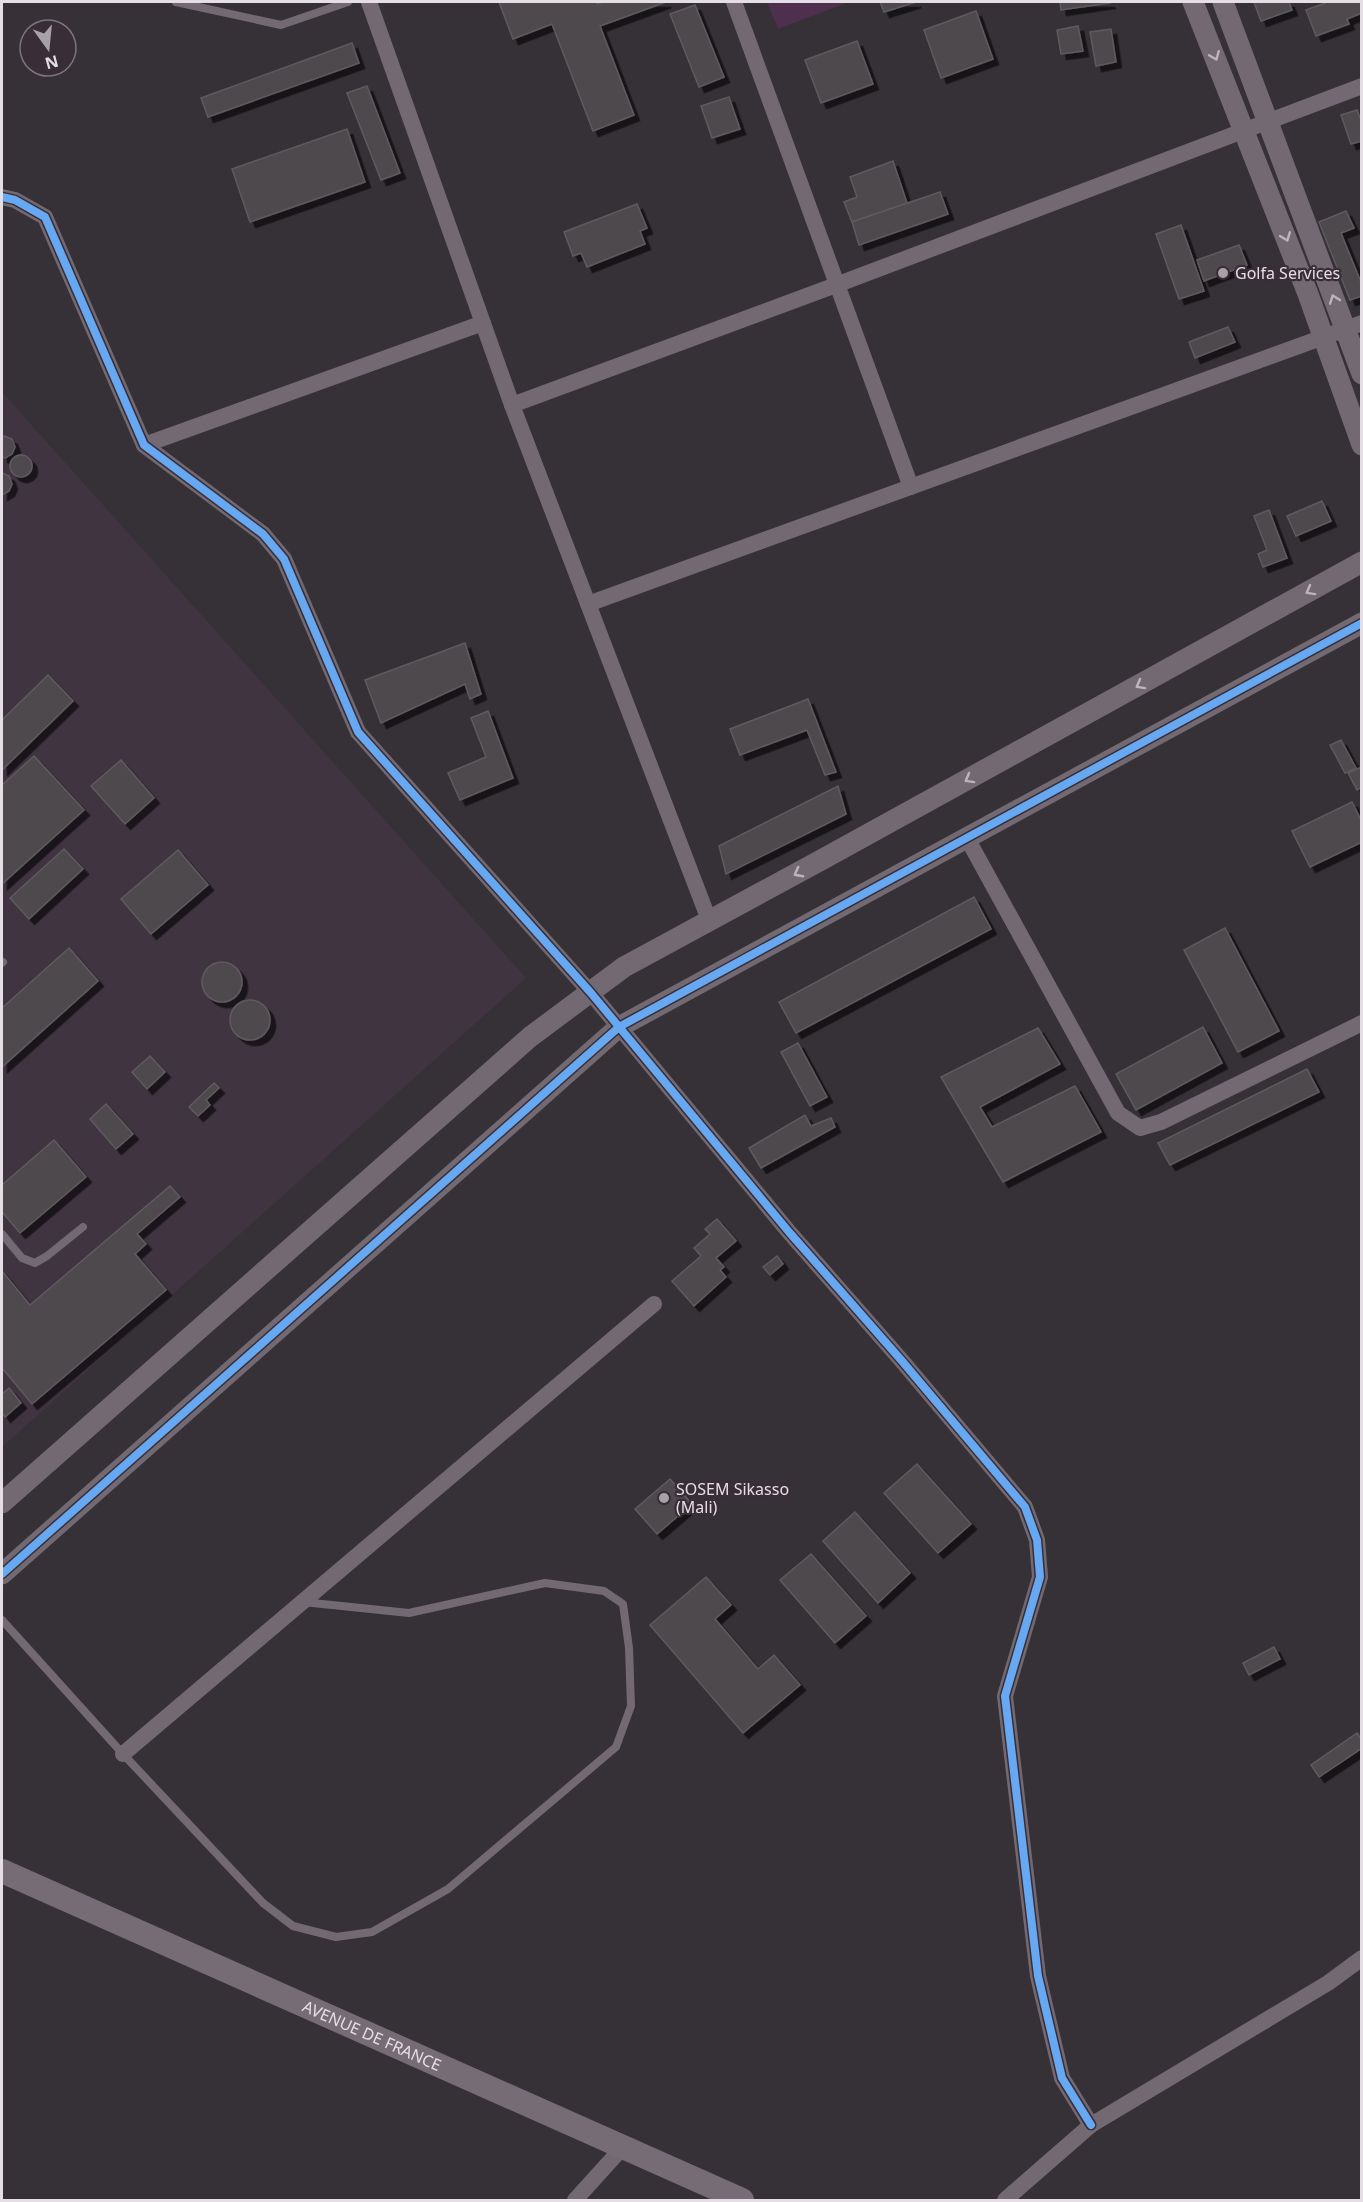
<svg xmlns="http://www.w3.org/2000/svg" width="1363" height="2202" viewBox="0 0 1363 2202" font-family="'Noto Sans',sans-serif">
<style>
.built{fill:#413441}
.green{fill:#4f2f4e}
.building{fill:#4d494d;stroke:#5f5a5e;stroke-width:1.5;filter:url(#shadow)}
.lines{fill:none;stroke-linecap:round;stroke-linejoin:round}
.service{stroke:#726972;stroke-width:8}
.minor{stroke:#726972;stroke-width:16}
.tertiary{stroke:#726972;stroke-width:21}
.secondary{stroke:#766c76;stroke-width:24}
.cycleway-casing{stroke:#392e38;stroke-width:11}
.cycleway{stroke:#66a8f1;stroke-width:8}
.oneway{stroke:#bdb5bd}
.poi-dot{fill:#a8a1a8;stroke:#392e38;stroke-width:2}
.labels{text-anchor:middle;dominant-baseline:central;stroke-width:4.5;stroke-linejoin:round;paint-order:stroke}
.poi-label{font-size:16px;fill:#e5dee5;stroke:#392e38;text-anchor:start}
.street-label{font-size:16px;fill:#e5dee5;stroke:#392e38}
</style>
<defs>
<filter id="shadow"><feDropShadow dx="5.5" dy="5.5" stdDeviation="0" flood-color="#0009"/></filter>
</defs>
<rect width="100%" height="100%" fill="#363136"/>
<!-- built -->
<path class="built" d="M2 392 526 978 2 1447Z"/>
<!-- green -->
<path class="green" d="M767 2H849L778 29Z"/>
<!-- building -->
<g class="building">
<path d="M499 2H596L597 4 603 2H666L600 26 634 115 593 131 552 24 513 39Z"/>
<path d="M880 2H916L884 12Z"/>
<path d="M1060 2H1109L1110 3 1061 10Z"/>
<path d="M1254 2H1289L1292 10 1261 21Z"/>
<path d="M1328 2H1362V13L1347 19 1349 24 1316 36 1306 10Z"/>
<path d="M695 5 724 77 699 87 670 14Z"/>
<path d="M976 11 993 59 941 78 924 30Z"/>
<path d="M1078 26 1083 51 1061 54 1057 30Z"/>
<path d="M1111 29 1116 62 1096 66 1090 32Z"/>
<path d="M857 41 873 84 821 103 805 60Z"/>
<path d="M352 43 359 63 208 117 201 98Z"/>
<path d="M367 86 400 173 381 180 347 93Z"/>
<path d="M729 97 740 129 712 138 701 106Z"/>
<path d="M1357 110 1362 123V141L1351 144 1341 115Z"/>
<path d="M347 129 365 182 250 222 232 169Z"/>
<path d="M893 161 907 203 852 222 844 202 857 197 850 177Z"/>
<path d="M940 192 948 214 859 245 852 222Z"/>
<path d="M637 204 647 228 640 231 645 244 587 267 581 253 573 256 564 232Z"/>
<path d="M1346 211 1354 228 1341 233 1362 285V296L1350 300 1319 222Z"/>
<path d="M1181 225 1204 291 1179 299 1156 234Z"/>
<path d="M1239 245 1247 265 1204 281 1197 260Z"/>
<path d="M1228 327 1235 342 1195 358 1189 342Z"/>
<path d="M4 436 12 439 15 447 12 454 5 458 2 457V437Z"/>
<circle cx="21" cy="466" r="11"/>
<path d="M2 473 9 476 12 484 9 491 2 495Z"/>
<path d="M1322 501 1331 521 1296 536 1287 516Z"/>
<path d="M1269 510 1287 558 1263 567 1258 554 1267 550 1254 516Z"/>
<path d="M465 643 481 694 470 699 465 684 381 723 365 680Z"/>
<path d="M48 675 73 701 2 770V720Z"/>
<path d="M808 699 836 772 825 775 807 730 740 755 730 729Z"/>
<path d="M488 711 513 778 460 800 448 773 486 757 471 718Z"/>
<path d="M1341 740 1356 768 1345 773 1330 745Z"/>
<path d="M34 756 84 810 2 884V785Z"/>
<path d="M121 760 154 798 125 824 91 786Z"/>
<path d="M1362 767V787L1357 790 1348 773Z"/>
<path d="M838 786 846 814 726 874 719 846Z"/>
<path d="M1352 802 1362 822V842L1310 867 1292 831Z"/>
<path d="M64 849 83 869 29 919 10 898Z"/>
<path d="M178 850 208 885 151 934 121 899Z"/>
<path d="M974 897 991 929 796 1033 779 1002Z"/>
<path d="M1225 928 1279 1031 1238 1052 1184 950Z"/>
<path d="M69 948 98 981 2 1067V1008Z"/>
<circle cx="222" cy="982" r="20"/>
<circle cx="250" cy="1020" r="20"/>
<path d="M1203 1027 1222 1063 1136 1110 1116 1074Z"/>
<path d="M1038 1028 1060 1064 980 1107 992 1127 1075 1086 1101 1132 1003 1182 941 1077Z"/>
<path d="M798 1043 827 1097 810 1106 781 1052Z"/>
<path d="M150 1056 165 1072 147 1089 132 1072Z"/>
<path d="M1307 1069 1319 1092 1170 1165 1158 1143Z"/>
<path d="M214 1083 219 1088 206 1100 210 1105 198 1116 189 1107Z"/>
<path d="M106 1104 133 1134 116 1149 90 1119Z"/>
<path d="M805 1115 811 1126 831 1118 835 1127 761 1168 749 1148Z"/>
<path d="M54 1140 86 1177 20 1233 2 1212V1185Z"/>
<path d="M170 1186 180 1197 137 1234 146 1244 135 1254 166 1290 32 1404 2 1368V1271L30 1305Z"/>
<path d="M717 1219 736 1241 716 1258 724 1267 720 1270 726 1277 694 1306 672 1281 701 1256 694 1248 710 1234 705 1229Z"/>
<path d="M777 1256 783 1264 770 1275 763 1267Z"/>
<path d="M9 1388 21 1403 5 1417 2 1413V1394Z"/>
<path d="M917 1464 971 1524 938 1553 884 1493Z"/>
<path d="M670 1479 692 1504 657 1534 635 1509Z"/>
<path d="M855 1512 910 1573 878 1603 823 1541Z"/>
<path d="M811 1554 866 1616 835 1643 780 1580Z"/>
<path d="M706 1577 731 1605 715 1619 758 1669 774 1655 800 1685 743 1733 650 1625Z"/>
<path d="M1274 1647 1280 1659 1249 1675 1243 1663Z"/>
<path d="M1357 1733 1362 1740V1748L1319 1777 1311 1765Z"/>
</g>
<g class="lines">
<!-- service -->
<g class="service">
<path d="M176 2 281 25 348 2"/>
<path d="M2 963 3 962"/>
<path d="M2 1234 22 1258 35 1263 47 1256 83 1227"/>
<path d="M2 1620 123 1754 263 1903 293 1926 336 1937 372 1932 448 1889 616 1747 631 1706 629 1648 623 1604 604 1591 545 1583 409 1613 303 1602"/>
</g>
<!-- minor -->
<g class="minor">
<path d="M369 2 512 405 709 920"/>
<path d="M734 2 911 487"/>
<path d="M2 197 15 200 45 217 144 445 263 534 284 559 358 732 591 993 789 1232 902 1361 1025 1507 1037 1540 1040 1577 1005 1696 1038 1976 1062 2078 1091 2125"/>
<path d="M512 405 836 285 1362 86"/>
<path d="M144 445 483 323"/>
<path d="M588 604 1362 323"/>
<path d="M967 838 1118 1113 1140 1128 1161 1122 1362 1023"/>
<path d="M123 1754 654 1304"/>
<path d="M575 2200 623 2147"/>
<path d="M1005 2200 1091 2125 1328 1983 1362 1958"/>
</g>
<!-- tertiary -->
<g class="tertiary">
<path d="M1193 2 1308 294 1362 445"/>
<path d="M1223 2 1362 374"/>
<path d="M2 1503 530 1037 624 967 823 859 1362 562"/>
<path d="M2 1574 619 1027 1362 623"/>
</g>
<!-- secondary -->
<path class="secondary" id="s1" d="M2 1871 742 2200"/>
<defs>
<g id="cycleway">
<path d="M2 197 15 200 45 217 144 445 263 534 284 559 358 732 591 993 789 1232 902 1361 1025 1507 1037 1540 1040 1577 1005 1696 1038 1976 1062 2078 1091 2125"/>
<path d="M2 1574 619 1027 1362 623"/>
</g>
</defs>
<!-- cycleway casing -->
<use href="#cycleway" class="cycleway-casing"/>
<!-- cycleway -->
<use href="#cycleway" class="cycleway"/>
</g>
<!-- one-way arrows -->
<defs><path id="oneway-chevron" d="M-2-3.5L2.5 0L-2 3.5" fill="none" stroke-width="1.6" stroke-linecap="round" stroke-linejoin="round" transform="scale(1.5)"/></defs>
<g class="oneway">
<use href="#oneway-chevron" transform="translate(1215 56) rotate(68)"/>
<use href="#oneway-chevron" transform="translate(1286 237) rotate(69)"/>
<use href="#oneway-chevron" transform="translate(1334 299) rotate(-110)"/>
<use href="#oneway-chevron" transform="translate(1310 591) rotate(151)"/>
<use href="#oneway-chevron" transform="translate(1140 685) rotate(151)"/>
<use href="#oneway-chevron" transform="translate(969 779) rotate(151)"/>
<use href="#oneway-chevron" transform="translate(798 873) rotate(152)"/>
</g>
<!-- markers -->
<g class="poi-dot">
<circle cx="1223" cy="273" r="6"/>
<circle cx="664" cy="1498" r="6"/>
</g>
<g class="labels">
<!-- poi labels -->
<g class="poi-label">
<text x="1235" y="273">Golfa Services</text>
<text x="676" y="1489">SOSEM Sikasso<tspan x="676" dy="18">(Mali)</tspan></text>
</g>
<!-- street labels -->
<g class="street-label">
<text stroke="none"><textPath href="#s1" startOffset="405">AVENUE DE FRANCE</textPath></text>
</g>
</g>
<!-- border -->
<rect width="1363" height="2202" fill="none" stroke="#e5dee5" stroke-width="6"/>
<!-- north arrow -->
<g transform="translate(48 48) rotate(165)"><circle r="28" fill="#392e38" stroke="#7e747d" stroke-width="1.5"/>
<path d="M0-4.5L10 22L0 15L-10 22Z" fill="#a8a1a8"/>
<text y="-9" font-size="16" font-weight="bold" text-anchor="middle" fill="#e5dee5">N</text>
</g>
</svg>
